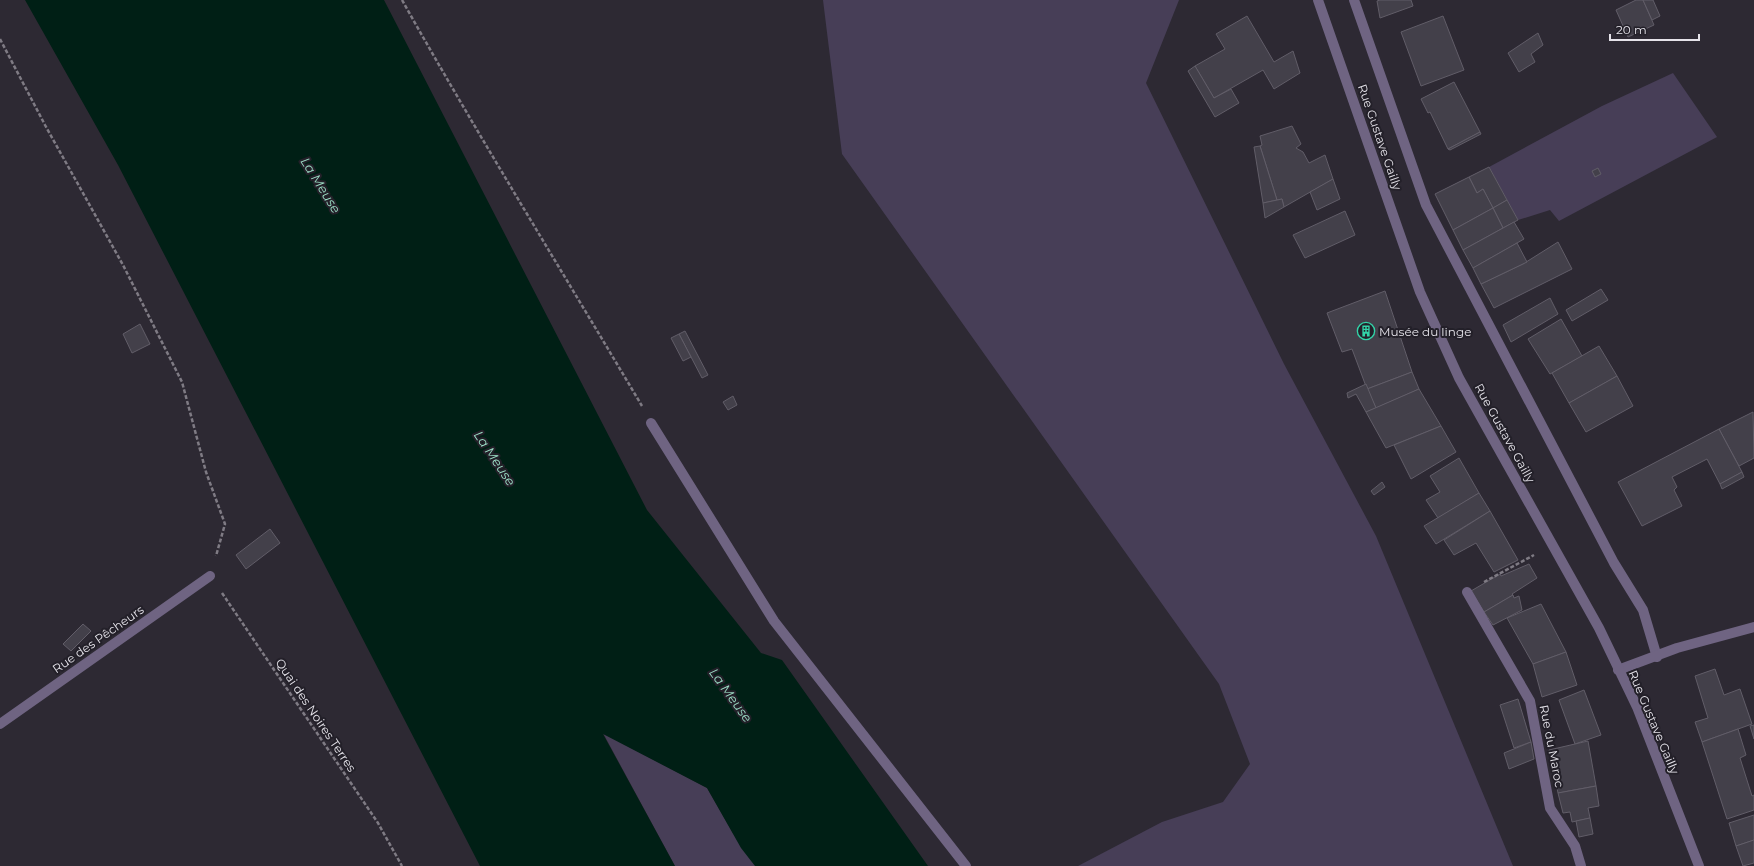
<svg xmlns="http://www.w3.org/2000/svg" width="1754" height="866" viewBox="0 0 1754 866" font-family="Montserrat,sans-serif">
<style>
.green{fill:#473e57}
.water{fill:#001f15}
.building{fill:#43404a;stroke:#615d68}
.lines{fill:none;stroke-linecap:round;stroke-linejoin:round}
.path{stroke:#7f7b84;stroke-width:2.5;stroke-dasharray:4 2;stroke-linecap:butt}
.service{stroke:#6f6482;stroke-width:10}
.minor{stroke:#6f6482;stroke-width:10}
.tertiary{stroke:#6f6482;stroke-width:10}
.labels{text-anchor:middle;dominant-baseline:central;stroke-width:4;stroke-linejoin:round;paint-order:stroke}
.street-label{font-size:12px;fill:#e5e3ea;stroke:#232029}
.poi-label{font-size:12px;fill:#e5e3ea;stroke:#232029;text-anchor:start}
.water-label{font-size:13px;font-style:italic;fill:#9bddc5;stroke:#232029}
</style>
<rect width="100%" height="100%" fill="#2d2933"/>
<!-- green -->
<g class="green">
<path d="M823 0H1179L1146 83 1284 364 1376 536 1513 866H1078L1162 822 1223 802 1250 764 1219 684 842 154Z"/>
<path d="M1673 73 1717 137 1559 221 1550 210 1518 220 1489 167 1602 106Z"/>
<path d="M603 733 707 788 733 833 757 866H675Z"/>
</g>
<!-- water -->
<path class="water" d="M25 0H384L647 510 761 653 782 660 928 866H755L741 848 707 788 603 734 675 866H480L118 165Z"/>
<!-- building -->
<g class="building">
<path d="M1380 0H1411L1413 6 1380 18 1377 1Z"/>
<path d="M1636 0H1643L1654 25 1628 37 1616 10Z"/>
<path d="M1643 0H1653L1660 16 1652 20Z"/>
<path d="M1247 16 1274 62 1293 51 1300 73 1274 89 1263 70 1214 98 1195 66 1225 49 1216 34Z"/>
<path d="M1443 16 1464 70 1421 86 1401 32Z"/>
<path d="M1538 33 1543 45 1531 54 1535 62 1519 72 1508 53Z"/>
<path d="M1195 66 1214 98 1231 89 1239 103 1215 117 1188 71Z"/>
<path d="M1454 82 1480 132 1448 149 1430 112 1428 113 1421 99Z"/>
<path d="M1292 126 1301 144 1296 148 1303 152 1309 163 1325 155 1333 179 1284 207 1282 199 1277 200 1260 146 1262 145 1260 136Z"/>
<path d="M1480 132 1481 134 1450 150 1448 149Z"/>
<path d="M1260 146 1277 200 1263 203 1254 147Z"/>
<path d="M1489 167 1507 200 1493 208 1483 189 1477 193 1469 177Z"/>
<path d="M1598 168 1601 174 1595 177 1592 171Z"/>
<path d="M1469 177 1477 193 1483 189 1493 208 1453 230 1435 194Z"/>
<path d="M1333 179 1340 199 1317 210 1310 192Z"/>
<path d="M1282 199 1284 207 1265 218 1263 203Z"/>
<path d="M1507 200 1518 220 1503 228 1493 208Z"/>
<path d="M1493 208 1503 228 1463 250 1453 230Z"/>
<path d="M1345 211 1355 235 1305 258 1293 235Z"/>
<path d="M1514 222 1524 239 1473 268 1463 250Z"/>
<path d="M1558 242 1572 269 1494 308 1481 284 1523 264Z"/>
<path d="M1517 243 1527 262 1481 284 1473 268Z"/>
<path d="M1601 289 1608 300 1572 321 1566 310Z"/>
<path d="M1385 291 1412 372 1367 389 1352 349 1342 352 1327 313Z"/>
<path d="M1550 298 1558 314 1511 342 1503 325Z"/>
<path d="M1561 319 1582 356 1550 374 1528 339Z"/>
<path d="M140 324 150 344 132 353 123 334Z"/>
<path d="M685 331 708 375 702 378 679 334Z"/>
<path d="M679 334 691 357 683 361 671 338Z"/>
<path d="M1599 346 1617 376 1569 403 1552 373Z"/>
<path d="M1412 372 1419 389 1376 408 1367 389Z"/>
<path d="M1617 376 1633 406 1586 432 1569 403Z"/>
<path d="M1366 384 1376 408 1366 412 1356 394 1348 398 1347 393Z"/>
<path d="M1419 389 1441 426 1386 448 1366 412Z"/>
<path d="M733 396 737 405 728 410 723 402Z"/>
<path d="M1753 412 1754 458 1739 466 1719 429Z"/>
<path d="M1441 426 1456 452 1411 479 1394 445Z"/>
<path d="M1719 429 1742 472 1720 484 1707 459 1672 477 1677 487 1674 490 1682 506 1642 526 1618 482Z"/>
<path d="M1459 458 1479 493 1438 518 1426 500 1440 492 1430 476Z"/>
<path d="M1742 472 1744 477 1722 489 1720 484Z"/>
<path d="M1382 482 1385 487 1374 495 1371 491Z"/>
<path d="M1479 493 1490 511 1436 544 1424 526Z"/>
<path d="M1490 511 1518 560 1494 572 1476 543 1454 555 1444 540Z"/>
<path d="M270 529 280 543 246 569 236 555Z"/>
<path d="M1529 564 1537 578 1512 594 1513 595 1484 612 1471 591 1500 574 1501 576Z"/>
<path d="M1513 595 1514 598 1519 596 1522 610 1493 625 1484 612Z"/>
<path d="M1541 604 1566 652 1533 664 1507 618Z"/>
<path d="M83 624 91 631 71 651 63 644Z"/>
<path d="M1566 652 1577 685 1542 697 1533 664Z"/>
<path d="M1715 669 1724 695 1740 689 1752 724 1702 742 1695 722 1708 718 1695 676Z"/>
<path d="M1584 690 1601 735 1575 744 1559 700Z"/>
<path d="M1518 699 1531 742 1514 748 1500 705Z"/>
<path d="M1754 725V739L1750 726Z"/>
<path d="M1738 729 1746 755 1740 758 1752 796 1754 795V810L1727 819 1702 742Z"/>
<path d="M1588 741 1596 786 1558 793 1549 750Z"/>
<path d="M1531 742 1534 759 1509 769 1504 753Z"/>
<path d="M1596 786 1599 806 1588 808 1590 818 1572 822 1570 812 1563 813 1558 793Z"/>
<path d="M1754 815V840L1736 846 1729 823Z"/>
<path d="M1590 818 1593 834 1579 837 1576 821Z"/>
<path d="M1754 840V863L1743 866 1736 846Z"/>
</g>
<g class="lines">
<!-- path -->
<g class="path">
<path d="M402 0C479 137 562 271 642 406"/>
<path d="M0 39 45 125 123 265 182 382 206 472 225 524 216 556"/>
<path d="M1484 582 1534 555"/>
<path d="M222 593 378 823 402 866"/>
</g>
<!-- service -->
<path class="service" d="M651 423 774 621 966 866"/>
<!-- minor -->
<g class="minor">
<path d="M1354 0 1426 205 1614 563 1643 610 1657 657"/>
<path d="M1467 592 1530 701 1550 808 1575 846 1581 866"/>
<path d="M1618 670 1677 648 1754 627"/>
<path d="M0 724 210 576"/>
</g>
<!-- tertiary -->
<path class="tertiary" d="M1318 0 1420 292 1459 378 1599 628 1637 707 1699 866"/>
</g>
<!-- icons -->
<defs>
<symbol id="building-ring" viewBox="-11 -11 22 22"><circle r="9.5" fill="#232029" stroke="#33d4a8" stroke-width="1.5"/><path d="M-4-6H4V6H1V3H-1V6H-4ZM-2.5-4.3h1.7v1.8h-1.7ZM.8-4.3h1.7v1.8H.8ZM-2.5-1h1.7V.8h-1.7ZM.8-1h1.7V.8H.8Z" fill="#33d4a8"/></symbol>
</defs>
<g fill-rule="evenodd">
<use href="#building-ring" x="1356" y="321" width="20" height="20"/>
</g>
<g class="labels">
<!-- street labels -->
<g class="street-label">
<text transform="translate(1380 137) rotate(71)">Rue Gustave Gailly</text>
<text transform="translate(1505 433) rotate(61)">Rue Gustave Gailly</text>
<text transform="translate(98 639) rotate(-35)">Rue des Pêcheurs</text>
<text transform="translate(316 715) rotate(56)">Quai des Noires Terres</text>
<text transform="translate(1654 722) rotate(67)">Rue Gustave Gailly</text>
<text transform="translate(1552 746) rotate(79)">Rue du Maroc</text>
</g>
<!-- poi labels -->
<g class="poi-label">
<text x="1379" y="331">Musée du linge</text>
</g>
<!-- water labels -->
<g class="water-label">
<text transform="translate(321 185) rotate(58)">La Meuse</text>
<text transform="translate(495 458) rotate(56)">La Meuse</text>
<text transform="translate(731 695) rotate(54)">La Meuse</text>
</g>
</g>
<!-- scale -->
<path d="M1610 34v6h89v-6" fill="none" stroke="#e5e3ea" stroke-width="2"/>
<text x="1616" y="34" font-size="12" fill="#e5e3ea" stroke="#232029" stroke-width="3" paint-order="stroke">20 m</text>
</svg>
